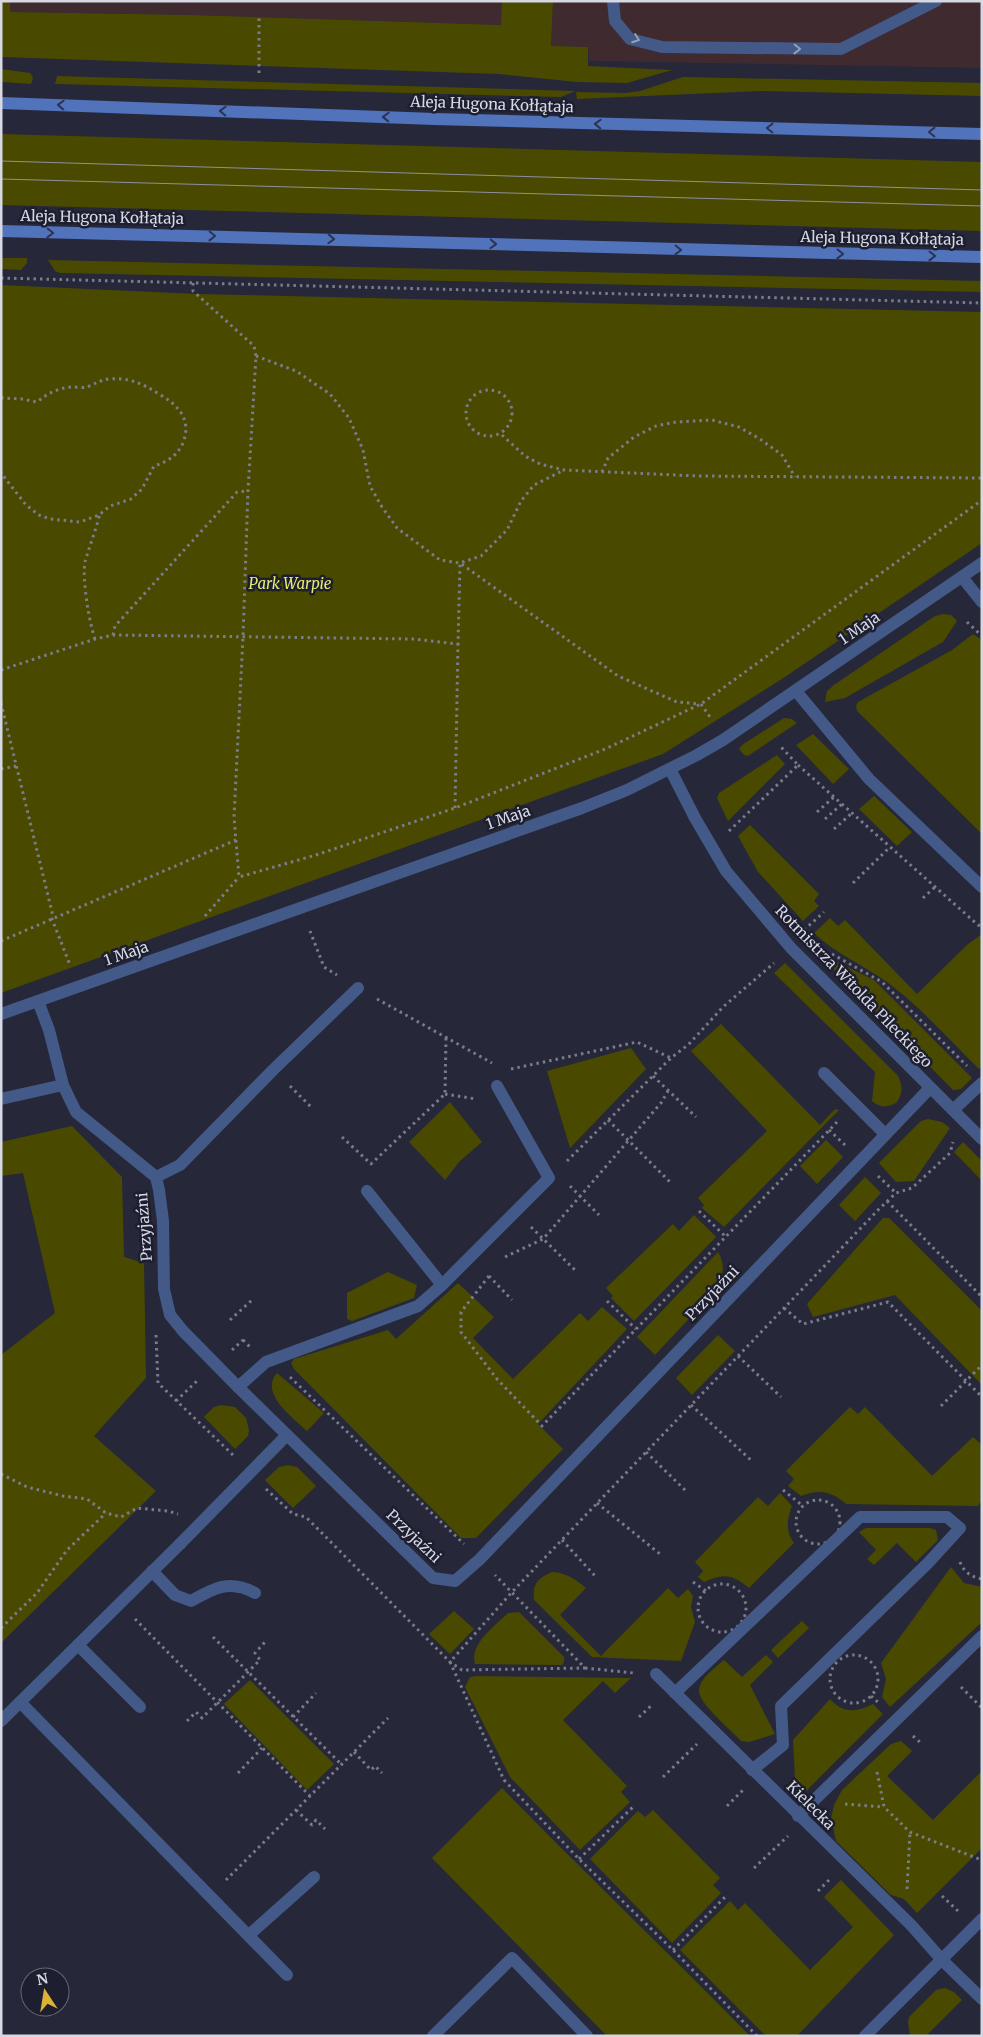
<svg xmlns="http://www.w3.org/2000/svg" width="983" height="2037" viewBox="0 0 983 2037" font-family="Merriweather,serif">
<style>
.commercial{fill:#3e2a2f}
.green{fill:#494a00}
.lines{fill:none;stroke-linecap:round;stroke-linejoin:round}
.path{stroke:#7b7c8b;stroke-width:3;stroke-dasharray:2.5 4;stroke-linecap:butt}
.lane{stroke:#435987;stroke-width:12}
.street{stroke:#435987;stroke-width:12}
.secondary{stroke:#5173bc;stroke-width:12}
.tram{stroke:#8d8f9e;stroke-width:1}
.oneway{stroke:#949fba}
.oneway2{stroke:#2a3352}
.labels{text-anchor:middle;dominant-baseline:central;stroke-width:5;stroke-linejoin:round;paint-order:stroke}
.street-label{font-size:15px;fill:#d6d8e4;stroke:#1d1e2f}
.park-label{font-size:15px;font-style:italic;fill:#e6eb6f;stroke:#1d1e2f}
</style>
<rect width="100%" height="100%" fill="#262739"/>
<!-- commercial -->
<g class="commercial">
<path d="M10 1H502V25L192 15 10 12Z"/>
<path d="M553 1H982V68L589 61 588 47 551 46Z"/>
</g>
<!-- green -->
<g class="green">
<path d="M1 1H10V12L192 15 501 25 502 1H553L551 46 588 47V66L672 70 627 83 577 82 499 74 1 57Z"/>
<path d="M1 69 30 73 33 78 31 84 2 82Z"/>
<path d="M57 76 575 91 561 97 55 84Z"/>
<path d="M683 77 982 83V96L760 91 577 99 576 92 625 93 640 91Z"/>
<path d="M1 134 982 162V231L1 205Z"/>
<path d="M1 258H27V263L21 270 1 269Z"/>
<path d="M48 260 982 281V292L60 273 55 271Z"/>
<path d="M1 285 197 294 982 312V543L782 679 663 754 1 993Z"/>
<path d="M943 614 951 615 957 621 943 642 845 698 825 702 827 691 834 685 935 616Z"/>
<path d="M973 634 982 640V834L857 711 856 706 858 702 952 650Z"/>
<path d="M784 718 792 719 797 723 748 756 744 755 739 749 742 745Z"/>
<path d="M813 734 849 769 833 784 796 745Z"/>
<path d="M777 755 785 764 728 821 717 798 719 793Z"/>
<path d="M874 796 912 832 897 846 859 809Z"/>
<path d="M750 825 819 894 814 901 819 906 803 921 758 872 738 836Z"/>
<path d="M830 918 838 926 845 920 917 994 968 944 982 934V1067L979 1069C949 1040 921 1007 887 982 863 965 836 954 814 933Z"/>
<path d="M817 952 874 980 972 1078 961 1089 953 1090Z"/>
<path d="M785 963 898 1076C903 1087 903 1092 897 1102 888 1108 880 1108 872 1101L875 1072 774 973Z"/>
<path d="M721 1024 820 1125 835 1109 839 1110 724 1227 702 1208 704 1205 698 1198 767 1131 691 1051Z"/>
<path d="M631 1048 646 1069 570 1148 547 1071Z"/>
<path d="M450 1102 482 1142 460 1161 445 1180 409 1142Z"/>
<path d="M928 1119 942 1122 950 1128 914 1181 896 1182 879 1163 921 1121Z"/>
<path d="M72 1126 122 1177 124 1257 144 1263 146 1378 94 1436 156 1491 1 1643V1355L55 1313 23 1173 1 1176V1142Z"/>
<path d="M826 1140 843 1157 817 1184 800 1166Z"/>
<path d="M963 1142 982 1161V1181L954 1152Z"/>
<path d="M865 1177 881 1193 855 1221 839 1205Z"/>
<path d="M694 1215 716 1237 634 1321 611 1298 613 1296 606 1288 673 1224 679 1231Z"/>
<path d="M883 1218H889L982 1311V1385L895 1295 813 1317 807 1304Z"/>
<path d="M718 1252C726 1265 723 1278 716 1290L655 1355 637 1337Z"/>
<path d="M388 1272 417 1285 414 1298 352 1321 347 1319V1293Z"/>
<path d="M458 1283 494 1317 473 1338 513 1379 580 1313 588 1321 602 1307 627 1329 538 1424 563 1449 476 1538H461L294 1369 291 1363 294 1359 388 1330 396 1339Z"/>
<path d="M718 1335 735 1351 692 1395 676 1378Z"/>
<path d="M277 1373 324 1413 307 1431C293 1418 259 1393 277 1373Z"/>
<path d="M221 1405 235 1407 246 1418 249 1430 248 1436 235 1449 204 1417 214 1407Z"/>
<path d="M850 1407 858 1414 865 1407 932 1476 973 1437 982 1445V1500L978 1506 846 1504C831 1491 820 1489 801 1496L788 1486 794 1479 786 1471Z"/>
<path d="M288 1465 297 1467 316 1486 293 1508 265 1480 279 1467Z"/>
<path d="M780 1493 792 1506C787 1520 785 1531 794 1543L749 1588C732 1574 724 1573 704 1582L698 1577 703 1571 695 1562 758 1497 768 1506Z"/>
<path d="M866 1528H930L936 1530 938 1540 916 1562 897 1543 874 1565 867 1559 876 1550 859 1532Z"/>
<path d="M951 1567 964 1583 982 1587V1622L890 1707 882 1697 886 1679 881 1663Z"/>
<path d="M552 1572C567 1573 575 1579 586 1588L560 1615 601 1656 668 1588 678 1598 688 1589 693 1596 691 1607 695 1622 681 1661 592 1657 534 1600C532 1584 538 1578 552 1572Z"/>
<path d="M454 1611 474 1629 450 1654 429 1634Z"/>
<path d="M519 1612 564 1657V1662L562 1665 475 1664C469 1644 495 1626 508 1613Z"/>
<path d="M802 1621 809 1628 778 1658 771 1650Z"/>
<path d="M766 1655 773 1662 750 1685 775 1734 749 1742 741 1741C732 1731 697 1702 699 1690 700 1678 716 1667 724 1660L742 1677Z"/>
<path d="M476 1676 631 1678 615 1693 603 1681 563 1720 627 1786 621 1792 630 1802 580 1850 510 1777 465 1687 470 1677Z"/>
<path d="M250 1680 334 1764 307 1790 224 1704Z"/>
<path d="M830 1699C843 1714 857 1712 873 1704L883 1714 806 1791 795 1779 793 1740Z"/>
<path d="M901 1741 912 1751 887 1776 933 1820 982 1771V1848L917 1913 904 1899 891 1895 836 1841 831 1818 834 1805 842 1790 891 1744Z"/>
<path d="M502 1788C584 1872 668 1952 750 2036H607L432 1858Z"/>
<path d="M653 1810 720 1878 713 1885 721 1893 672 1943 590 1859 638 1811 645 1817Z"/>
<path d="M841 1880 894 1935 797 2036H766L680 1950 730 1901 738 1910 745 1903 810 1970 853 1927 824 1897Z"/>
<path d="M945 1988 954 1992 962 2000 926 2036H910L908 2022 909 2017 936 1990Z"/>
</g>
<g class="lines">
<!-- path -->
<g class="path">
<path d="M259 73V17"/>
<path d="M1 278 982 303"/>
<path d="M193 283V291L254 346 256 356 248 491 243 637 234 817 239 877 316 855 455 808 605 749 701 704 982 500"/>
<path d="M256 356 296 371 330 394 349 418 363 450 370 486 382 507 397 528 440 560 460 563 618 676 677 702 700 704"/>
<circle cx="489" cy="413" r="23"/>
<path d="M1 398 22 399 37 402C48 393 58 388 72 387 77 387 83 388 87 387 95 384 100 380 109 379 129 377 143 384 159 394 178 405 192 419 183 443 177 456 167 462 154 466L142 489 131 499 110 506 99 515 80 522 50 519 39 515 26 505 1 473"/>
<path d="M502 435 525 456 540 464 564 470 699 476 982 478"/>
<path d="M602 472 608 458 634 437 656 426 676 422 712 420 739 427 760 439 782 455 795 477"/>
<path d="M967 622 982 636"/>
<path d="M113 635 115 626 237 492 248 491"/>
<path d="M95 639C89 622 82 579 85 562 87 553 100 519 99 515"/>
<path d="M1 670 95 639 113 635 413 639 458 644 460 563 481 556 507 530 521 501 534 485 564 470"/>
<path d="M1 703 52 912V919L70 965"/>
<path d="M701 704 712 720"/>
<path d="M798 765 978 925 982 926"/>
<path d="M1 769 16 766"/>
<path d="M455 808 458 644"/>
<path d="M817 812 834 797"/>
<path d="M825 819 842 804"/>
<path d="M834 829 852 813"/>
<path d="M729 831 798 765 781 747"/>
<path d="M853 883 890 847"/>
<path d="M923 898 935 887"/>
<path d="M205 916 239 877"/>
<path d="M804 930 824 912"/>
<path d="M310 931 324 967 337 975"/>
<path d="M1 941 236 840"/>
<path d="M832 954 882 982 967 1066"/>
<path d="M377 999 492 1063"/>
<path d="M511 1069 637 1042 671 1058"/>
<path d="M653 1076 696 1117"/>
<path d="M290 1086 311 1107"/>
<path d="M445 1094 476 1099"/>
<path d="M608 1120 670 1182"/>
<path d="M829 1130 845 1145"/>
<path d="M342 1137 371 1164 445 1094 446 1037"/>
<path d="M567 1161 671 1058 689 1044 723 1007 774 963"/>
<path d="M878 1176 896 1193"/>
<path d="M570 1186 599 1215"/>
<path d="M887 1201 982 1297"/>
<path d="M699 1211 726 1237"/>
<path d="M531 1227 577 1272"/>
<path d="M505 1257 543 1239 661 1103 668 1091"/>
<path d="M489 1276 461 1312V1332L497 1379 542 1426 839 1120"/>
<path d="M489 1276 512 1300"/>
<path d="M607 1301 636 1329"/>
<path d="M784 1308 803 1324 888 1302 982 1397"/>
<path d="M230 1320 252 1300"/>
<path d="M156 1335 158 1383 234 1456"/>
<path d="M243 1340 250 1347"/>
<path d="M232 1350 243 1340V1336"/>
<path d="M738 1356 781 1397"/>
<path d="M290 1377 464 1544"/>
<path d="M176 1401 199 1379"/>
<path d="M691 1405 753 1462"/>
<path d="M941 1406 982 1365"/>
<path d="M646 1452 686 1491"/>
<path d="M1 1474 27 1487 63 1496 87 1499 106 1513 121 1517 137 1508 168 1511 178 1514"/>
<path d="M266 1489 293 1514 306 1517 450 1662 462 1670 585 1668 495 1575"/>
<path d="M783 1490 803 1506"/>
<circle cx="818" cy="1522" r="22"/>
<path d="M597 1503 660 1554"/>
<path d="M562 1540 597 1578"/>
<path d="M960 1562C964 1572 971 1577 982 1579"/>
<path d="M693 1582 706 1591"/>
<circle cx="722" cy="1608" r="24"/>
<path d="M135 1619 310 1796"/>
<path d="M1 1628 37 1593 67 1550 106 1513"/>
<path d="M213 1637 342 1765"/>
<circle cx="854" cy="1679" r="24"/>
<path d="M585 1668 634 1673"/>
<path d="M961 1687 982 1708"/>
<path d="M871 1696 880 1704"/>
<path d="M293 1717 316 1693"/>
<path d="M639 1717 653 1704"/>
<path d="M187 1721 196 1712 202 1718 260 1660 255 1653 265 1642"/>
<path d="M913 1736 921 1743"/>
<path d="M354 1752 371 1770 375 1766 382 1773"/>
<path d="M877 1772 884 1807 910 1832 979 1859"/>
<path d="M238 1773 262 1748"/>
<path d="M663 1777 697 1744"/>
<path d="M845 1804 884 1807"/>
<path d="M727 1806 743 1790"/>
<path d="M296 1810 312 1825 316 1820 325 1829"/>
<path d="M579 1859 633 1807"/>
<path d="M754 1868 788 1836"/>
<path d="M226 1880 388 1718"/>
<path d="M907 1889 910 1832"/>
<path d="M818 1891 831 1878"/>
<path d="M942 1896 958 1911"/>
<path d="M673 1950 725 1897"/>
<path d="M757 2036 673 1950 579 1859 504 1780 450 1662 512 1592 879 1209 896 1193 912 1188 924 1177 950 1153 953 1142"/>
</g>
<!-- lane -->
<g class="lane">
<path d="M613 1 615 21 630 39 662 47 841 49 936 1"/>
<path d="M1 1099 63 1085"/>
<path d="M152 1571 175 1595 191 1601C214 1588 230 1579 255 1593"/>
<path d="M78 1645 140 1707"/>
<path d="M20 1702 287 1975"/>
<path d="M1 1721 180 1544"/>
<path d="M249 1935 314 1877"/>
<path d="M433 2036 512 1958 587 2036"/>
</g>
<!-- street -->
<g class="street">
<path d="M962 577 982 602"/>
<path d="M796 691 869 779 982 887"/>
<path d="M670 769 695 818 726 871 791 948 982 1139"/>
<path d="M38 1001 49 1030 63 1085 76 1112 156 1177 159 1190 163 1221 164 1289 170 1315 183 1331 238 1387 433 1578 455 1581 480 1559 930 1088"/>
<path d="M1 1014 582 808 627 790 697 755 723 740 982 563"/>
<path d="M824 1073 885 1134"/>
<path d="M953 1110 982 1083"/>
<path d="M156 1177 180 1165 273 1070 358 988"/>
<path d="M367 1191 442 1285"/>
<path d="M238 1387 266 1362 418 1306 442 1285 549 1178 497 1086"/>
<path d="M180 1544 287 1435"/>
<path d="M656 1674 912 1926 942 1960 982 1999"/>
<path d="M675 1693 860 1517H947L960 1528 928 1563 781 1706 783 1745 752 1770"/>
<path d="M798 1816 982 1636"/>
<path d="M865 2036 982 1919"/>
</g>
<!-- secondary -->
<g class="secondary">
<path d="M1 103 434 119 982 134"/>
<path d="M1 231 982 257"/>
</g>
<!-- tram -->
<g class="tram">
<path d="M1 161 982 190"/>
<path d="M1 179 982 206"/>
</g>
</g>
<!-- one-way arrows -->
<defs><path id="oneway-chevron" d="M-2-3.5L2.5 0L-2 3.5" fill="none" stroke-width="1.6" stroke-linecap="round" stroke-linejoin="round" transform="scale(1.25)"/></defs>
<g class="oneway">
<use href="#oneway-chevron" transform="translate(636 39) rotate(20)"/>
<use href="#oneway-chevron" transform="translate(797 49) rotate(1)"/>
</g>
<g class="oneway2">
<use href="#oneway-chevron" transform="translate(61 105) rotate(-178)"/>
<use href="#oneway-chevron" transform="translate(223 111) rotate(-178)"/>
<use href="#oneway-chevron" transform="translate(386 117) rotate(-178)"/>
<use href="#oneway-chevron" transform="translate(598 124) rotate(-178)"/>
<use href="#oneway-chevron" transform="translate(770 128) rotate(-179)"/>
<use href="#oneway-chevron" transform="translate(932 132) rotate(-179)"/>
<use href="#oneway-chevron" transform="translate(50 233) rotate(1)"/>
<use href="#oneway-chevron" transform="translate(212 236) rotate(1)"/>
<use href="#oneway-chevron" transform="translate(331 239) rotate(2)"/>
<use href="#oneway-chevron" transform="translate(493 244) rotate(2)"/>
<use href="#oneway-chevron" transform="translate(678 250) rotate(1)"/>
<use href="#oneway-chevron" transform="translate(840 254) rotate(1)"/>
<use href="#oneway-chevron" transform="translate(932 256) rotate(1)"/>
</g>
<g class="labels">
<!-- street labels -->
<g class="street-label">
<text transform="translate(492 104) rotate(2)">Aleja Hugona Kołłątaja</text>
<text transform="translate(102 217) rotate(1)">Aleja Hugona Kołłątaja</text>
<text transform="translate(882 238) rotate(1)">Aleja Hugona Kołłątaja</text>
<text transform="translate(859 628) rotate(-34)">1 Maja</text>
<text transform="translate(508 817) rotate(-19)">1 Maja</text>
<text transform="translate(126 953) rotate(-19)">1 Maja</text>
<text transform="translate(854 986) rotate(46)">Rotmistrza Witolda Pileckiego</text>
<text transform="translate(144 1227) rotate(-94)">Przyjaźni</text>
<text transform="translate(712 1293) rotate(-46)">Przyjaźni</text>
<text transform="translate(414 1536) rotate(44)">Przyjaźni</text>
<text transform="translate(811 1805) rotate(45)">Kielecka</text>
</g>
<!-- park labels -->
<g class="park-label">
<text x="290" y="583">Park Warpie</text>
</g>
</g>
<!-- border -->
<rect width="983" height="2037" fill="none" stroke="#d6d8e4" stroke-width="5"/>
<!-- north arrow -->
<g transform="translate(45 1992) rotate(348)"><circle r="24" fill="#1d1e2f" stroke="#676877"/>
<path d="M0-4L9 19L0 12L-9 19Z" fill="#dbb233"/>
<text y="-8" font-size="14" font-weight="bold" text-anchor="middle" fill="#d6d8e4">N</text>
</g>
</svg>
